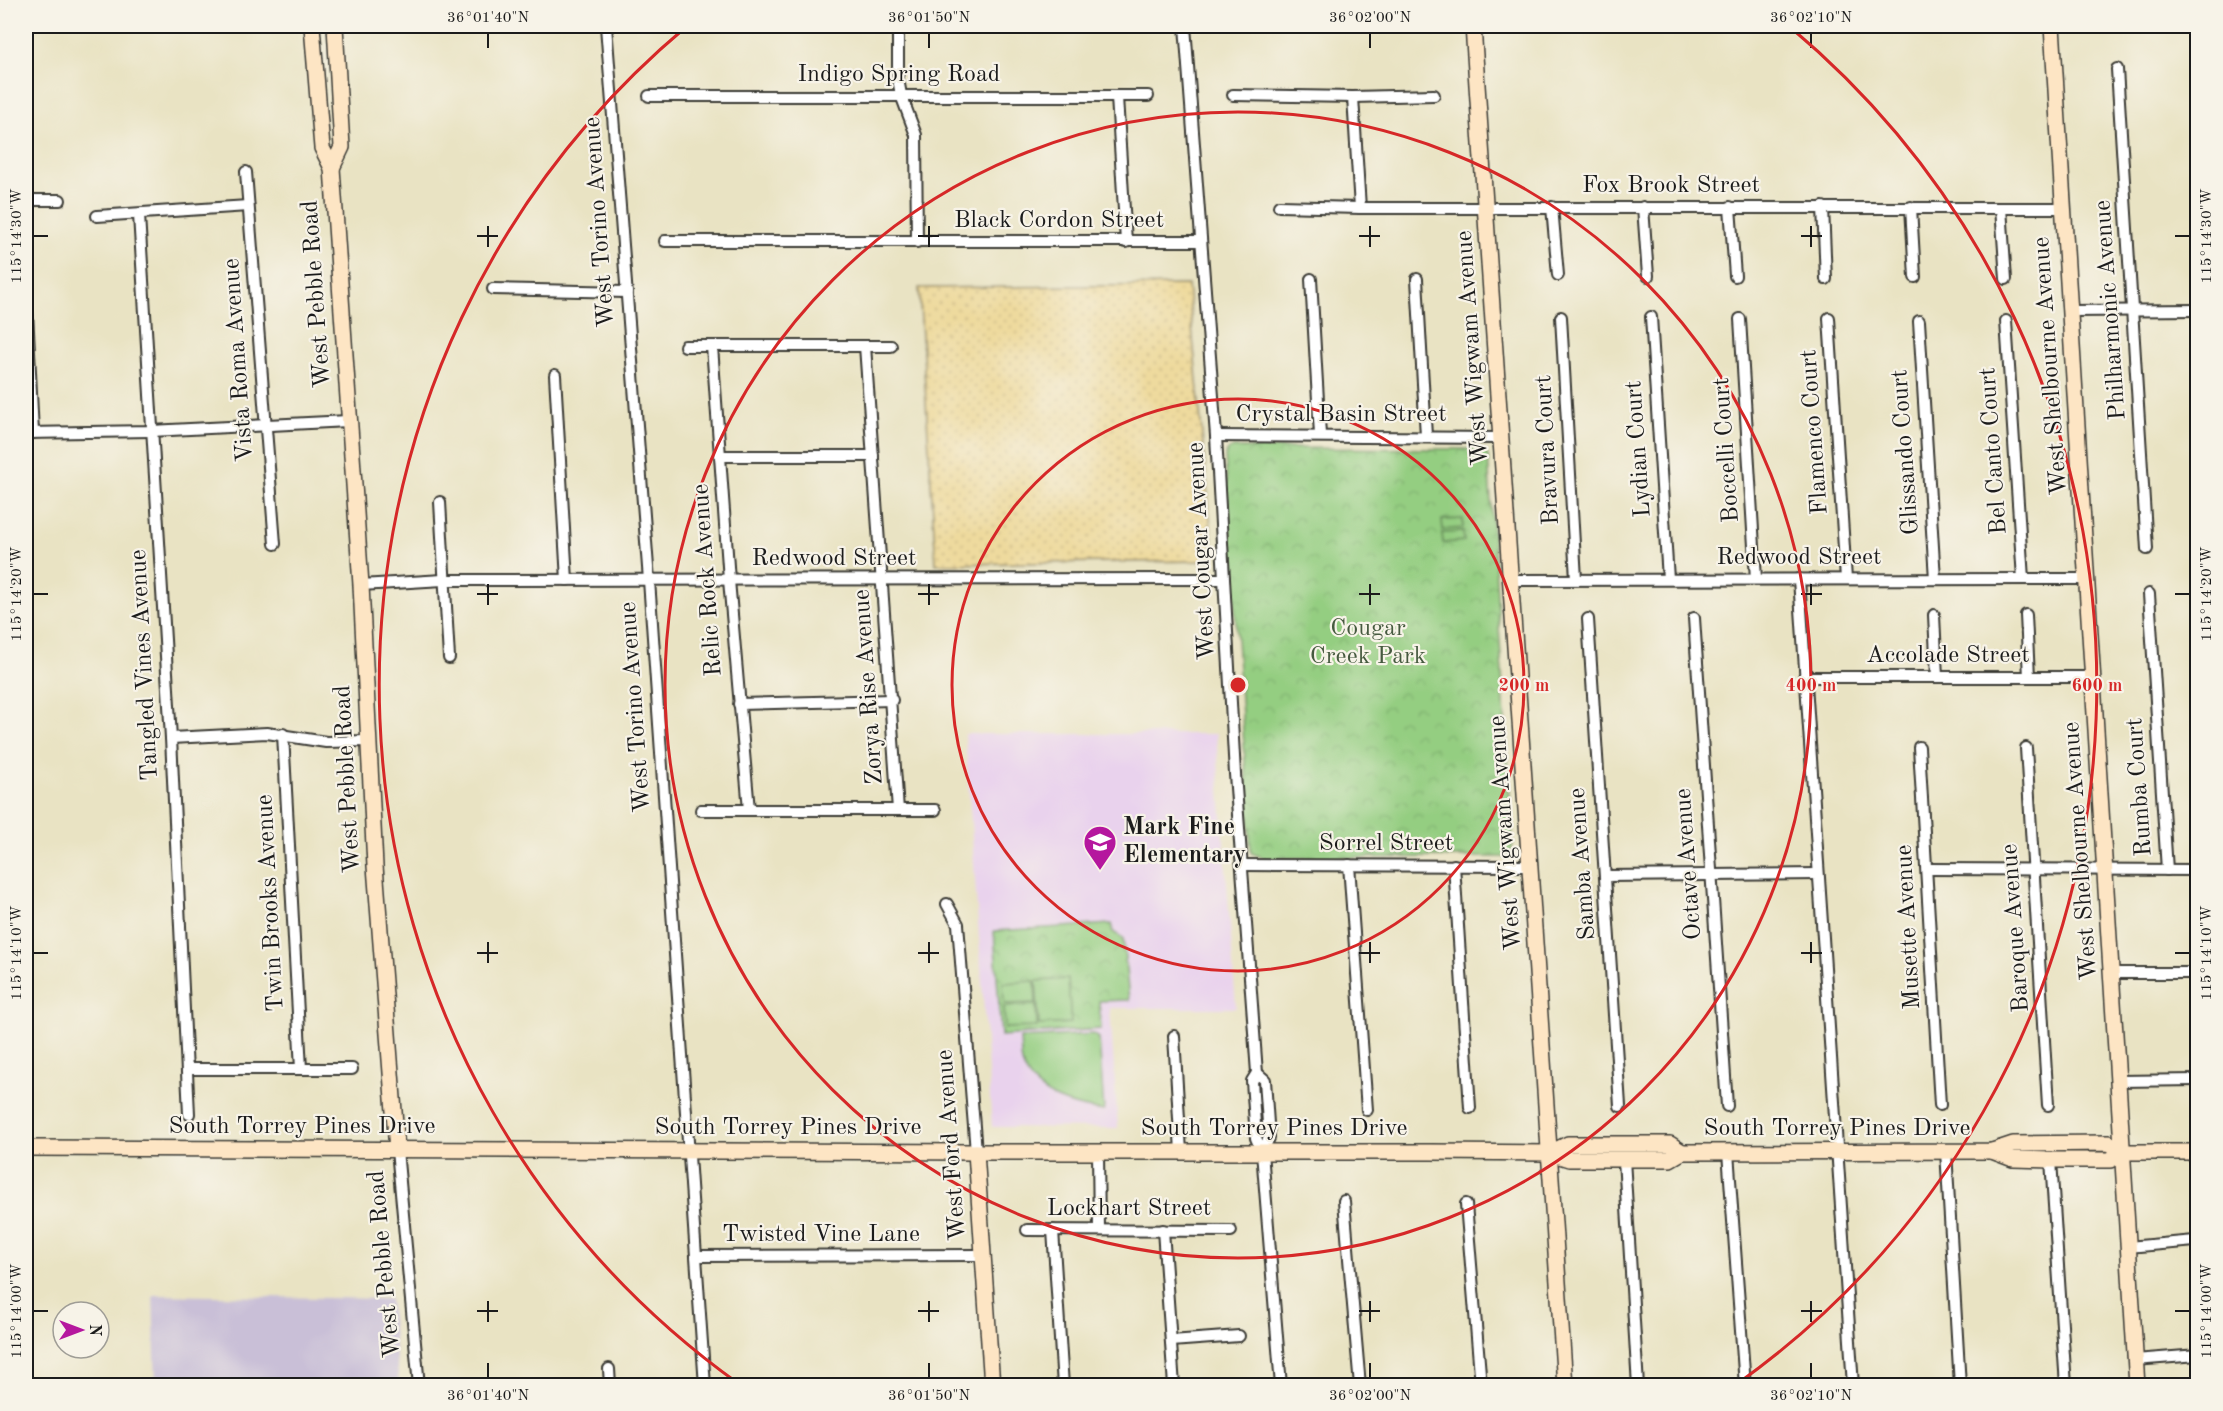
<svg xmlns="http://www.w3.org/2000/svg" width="2223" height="1411" viewBox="0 0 2223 1411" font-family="'Old Standard TT',serif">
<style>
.built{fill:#e9d2ed}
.industrial{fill:#c9bfd7}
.sand{fill:url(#sand-dots);stroke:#857b5d;stroke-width:1.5}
.park{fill:url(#park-crowns);stroke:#58754e;stroke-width:1.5}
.pitch{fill:#94ce81;stroke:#58754e;stroke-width:1.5}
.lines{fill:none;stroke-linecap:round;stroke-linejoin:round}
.street-casing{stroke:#3b3a35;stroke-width:14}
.secondary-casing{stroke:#3b3a35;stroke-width:18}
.street{stroke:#fff;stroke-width:10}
.secondary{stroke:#fde5c4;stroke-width:15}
.ticks{fill:none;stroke:#1c1c1c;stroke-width:2}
.ring{fill:none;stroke:#d62828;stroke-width:3}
.labels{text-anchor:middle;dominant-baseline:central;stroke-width:4.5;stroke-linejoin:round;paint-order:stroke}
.street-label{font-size:24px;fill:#1c1c1c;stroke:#f7f3e8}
.park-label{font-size:24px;fill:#465a3f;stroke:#f7f3e8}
.poi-label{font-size:24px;font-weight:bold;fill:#1c1c1c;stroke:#f7f3e8;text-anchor:start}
.centre{fill:#d62828;stroke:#f7f3e8;stroke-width:3}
.ring-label{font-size:18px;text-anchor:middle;font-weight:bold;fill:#d62828;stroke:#f7f3e8;stroke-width:4.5;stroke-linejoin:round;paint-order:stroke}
.neatline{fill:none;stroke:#1c1c1c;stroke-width:2}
.ticks-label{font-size:15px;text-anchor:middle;fill:#1c1c1c}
</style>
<defs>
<pattern id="sand-dots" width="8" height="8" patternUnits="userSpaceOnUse" patternTransform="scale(1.5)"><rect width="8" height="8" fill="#eeda9e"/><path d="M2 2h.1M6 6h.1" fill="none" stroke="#ccba88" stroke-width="1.8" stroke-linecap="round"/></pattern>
<pattern id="park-crowns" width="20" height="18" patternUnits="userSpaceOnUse" patternTransform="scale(1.5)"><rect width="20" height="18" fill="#94ce81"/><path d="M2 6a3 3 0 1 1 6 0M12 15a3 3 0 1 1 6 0" fill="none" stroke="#7fb06f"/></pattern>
</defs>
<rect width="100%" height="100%" fill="#f7f3e8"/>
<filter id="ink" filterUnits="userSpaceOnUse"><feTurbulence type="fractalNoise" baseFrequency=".0167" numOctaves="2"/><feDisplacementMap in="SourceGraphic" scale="12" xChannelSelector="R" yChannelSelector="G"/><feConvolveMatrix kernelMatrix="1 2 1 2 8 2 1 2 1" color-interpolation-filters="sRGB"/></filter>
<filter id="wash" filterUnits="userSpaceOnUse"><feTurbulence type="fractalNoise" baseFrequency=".008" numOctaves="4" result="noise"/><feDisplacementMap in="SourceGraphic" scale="24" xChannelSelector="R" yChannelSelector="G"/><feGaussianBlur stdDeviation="1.35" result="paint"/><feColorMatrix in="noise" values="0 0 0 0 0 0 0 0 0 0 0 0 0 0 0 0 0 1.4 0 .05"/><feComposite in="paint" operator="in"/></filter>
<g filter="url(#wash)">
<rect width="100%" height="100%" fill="#e9e3c3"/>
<!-- built -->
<path class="built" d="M965 734H1216L1236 1008H1110L1118 1128 992 1127Z"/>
<!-- industrial -->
<path class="industrial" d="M153 1295 390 1299 399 1385H156Z"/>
<!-- sand -->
<path class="sand" d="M1188 285 1214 561 936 564 919 288Z"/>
<!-- park -->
<g class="park">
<path d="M1234 448 1478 449 1484 450 1488 456 1513 843 1511 852 1507 857 1264 858 1251 853 1225 455 1228 450Z"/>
<path d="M1111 924 1113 932 1123 938 1129 1000 1099 1001 1101 1029 1001 1036 994 931Z"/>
</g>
<!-- pitch -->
<g class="pitch">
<path d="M1463 519V528L1443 530 1442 520Z"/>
<path d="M1463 532 1464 541 1443 543 1442 533Z"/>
<path d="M1068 979 1071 1023 1039 1025 1036 981Z"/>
<path d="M1035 981 1036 1003 1004 1004 1003 983Z"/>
<path d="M1036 1005 1037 1027 1005 1028 1004 1007Z"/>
<path d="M1094 1034 1099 1038 1104 1111C1074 1107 1036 1098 1023 1066 1020 1058 1021 1047 1020 1038Z"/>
</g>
</g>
<g filter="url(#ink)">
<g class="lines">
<defs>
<g id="street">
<path d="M606 26 649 580 705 1386"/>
<path d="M898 26V79L901 95 916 135 917 242"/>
<path d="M1185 26 1216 436 1235 774 1257 1073 1252 1081 1256 1138 1262 1152 1281 1386"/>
<path d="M2117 69 2147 549"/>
<path d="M1233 95 1353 97 1434 95"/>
<path d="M649 96H1148"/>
<path d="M1117 97 1126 242"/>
<path d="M1353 97 1360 208"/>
<path d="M246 172 275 544"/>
<path d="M26 200H60"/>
<path d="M1279 206 1360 208H2063"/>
<path d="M1552 207 1558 275"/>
<path d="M1643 207 1648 276"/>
<path d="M1730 207 1735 276"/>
<path d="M1823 207 1826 279"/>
<path d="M1911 207 1915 277"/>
<path d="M2001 208 2006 279"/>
<path d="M139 215 171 738 189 1114"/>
<path d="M97 216 248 206"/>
<path d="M665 241H1201"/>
<path d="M1311 279 1320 435"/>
<path d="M1417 279 1426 436"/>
<path d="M493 289 627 292"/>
<path d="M26 290 33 433"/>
<path d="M2070 311 2198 310"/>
<path d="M1561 317 1576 579"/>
<path d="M1651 317 1668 579"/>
<path d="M1829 318 1846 579"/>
<path d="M1740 319 1756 579"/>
<path d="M1919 321 1935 579"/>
<path d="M2006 321 2023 579"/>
<path d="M685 346H891"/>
<path d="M712 346 729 580 749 810"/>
<path d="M865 346 898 810"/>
<path d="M555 375 567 580"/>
<path d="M26 433 151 431 348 421"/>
<path d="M1216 436 1501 438"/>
<path d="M720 456H873"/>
<path d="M440 502 449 658"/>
<path d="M1799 579 1853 1386"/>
<path d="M1512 580 2086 579"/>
<path d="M361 585 443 580 1224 579"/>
<path d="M2149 594 2167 870"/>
<path d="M1934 615 1937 677"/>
<path d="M2026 615 2029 677"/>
<path d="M1694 618 1727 1106"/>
<path d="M1588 619 1620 1106"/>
<path d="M1804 677H2092"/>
<path d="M739 704 892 700"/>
<path d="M283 734 301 1069"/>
<path d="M171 738 267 733 326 742 368 741"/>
<path d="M1919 747 1940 1105"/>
<path d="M2026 748 2048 1105"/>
<path d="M701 810H935"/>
<path d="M1242 865 1530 866"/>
<path d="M1349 865 1367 1110"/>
<path d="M1454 865 1470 1108"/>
<path d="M1927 869 2198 870"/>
<path d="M1605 876 1818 874"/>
<path d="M947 904 958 924 976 1152"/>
<path d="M2111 973H2198"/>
<path d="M1174 1036 1181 1152"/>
<path d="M187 1069H352"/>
<path d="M1257 1073 1265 1080 1269 1138 1262 1152"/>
<path d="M2117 1081 2198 1080"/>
<path d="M397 1150 419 1386"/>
<path d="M1946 1151 1960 1386"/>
<path d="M1098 1152 1099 1230"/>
<path d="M1728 1152 1745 1386"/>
<path d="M1624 1159 1638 1386"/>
<path d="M2051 1160 2066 1386"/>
<path d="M1344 1201 1360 1386"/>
<path d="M1466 1204 1481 1386"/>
<path d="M1027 1230 1231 1231"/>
<path d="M1053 1230 1063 1386"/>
<path d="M1163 1230 1174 1386"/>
<path d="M2128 1247 2195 1241"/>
<path d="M696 1256 983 1255"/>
<path d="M1171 1341 1239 1336"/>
<path d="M2135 1360 2198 1355"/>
<path d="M609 1369 610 1386"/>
</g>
<g id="secondary">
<path d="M312 26 322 148 332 168 342 147 335 26"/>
<path d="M1473 26 1565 1386"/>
<path d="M2052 26 2137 1386"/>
<path d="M332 168 361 585 375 866 397 1150"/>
<path d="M26 1148 976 1152H1429L1550 1153 1569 1159H1670L1682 1152 1992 1151 2013 1144 2109 1143 2123 1152"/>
<path d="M1992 1151 2013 1159 2051 1160H2110L2123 1152H2198"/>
<path d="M976 1152 992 1386"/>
<path d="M1550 1153 1568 1144H1670L1682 1152"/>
</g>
</defs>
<!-- street casing -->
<use href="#street" class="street-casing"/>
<!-- secondary casing -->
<use href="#secondary" class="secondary-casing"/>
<!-- street -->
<use href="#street" class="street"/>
<!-- secondary -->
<use href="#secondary" class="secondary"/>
</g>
</g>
<!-- ticks -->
<path class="ticks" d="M488 33V48M929 33V48M1370 33V48M1811 33V48M488 226V247M929 226V247M1370 226V247M1811 226V247M33 236H48M477 236H498M918 236H939M1359 236H1380M1801 236H1822M2175 236H2190M488 584V605M929 584V605M1370 584V605M1811 584V605M33 594H48M477 594H498M918 594H939M1359 594H1380M1801 594H1822M2175 594H2190M488 942V963M929 942V963M1370 942V963M1811 942V963M33 953H48M477 953H498M918 953H939M1359 953H1380M1801 953H1822M2175 953H2190M488 1301V1322M929 1301V1322M1370 1301V1322M1811 1301V1322M33 1311H48M477 1311H498M918 1311H939M1359 1311H1380M1801 1311H1822M2175 1311H2190M488 1363V1378M929 1363V1378M1370 1363V1378M1811 1363V1378"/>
<!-- distance rings -->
<g class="ring">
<circle cx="1238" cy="685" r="286"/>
<circle cx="1238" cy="685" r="573"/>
<path d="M739 1384A859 859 0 0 1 686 27M1790 27A859 859 0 0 1 1737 1384"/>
</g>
<!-- icons -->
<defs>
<symbol id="school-pin" viewBox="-11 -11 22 30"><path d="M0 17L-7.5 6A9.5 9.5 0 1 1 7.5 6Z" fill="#b5179e" stroke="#f7f3e8"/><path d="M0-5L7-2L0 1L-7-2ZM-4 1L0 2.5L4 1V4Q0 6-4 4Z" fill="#fff"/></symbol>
</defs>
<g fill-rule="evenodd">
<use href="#school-pin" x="1081" y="823" width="38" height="52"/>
</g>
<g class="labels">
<!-- street labels -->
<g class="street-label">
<text x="899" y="75">Indigo Spring Road</text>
<text x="1671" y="186">Fox Brook Street</text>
<text x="1059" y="221">Black Cordon Street</text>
<text transform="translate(600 222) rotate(-94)">West Torino Avenue</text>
<text transform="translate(317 294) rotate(-94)">West Pebble Road</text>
<text transform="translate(2111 310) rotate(-94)">Philharmonic Avenue</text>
<text transform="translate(1473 348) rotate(-94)">West Wigwam Avenue</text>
<text transform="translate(239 360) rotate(-94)">Vista Roma Avenue</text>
<text transform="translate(2051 366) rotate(-94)">West Shelbourne Avenue</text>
<text x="1341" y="415">Crystal Basin Street</text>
<text transform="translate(1815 432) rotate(-94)">Flamenco Court</text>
<text transform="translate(1639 449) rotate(-94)">Lydian Court</text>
<text transform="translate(1548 450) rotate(-93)">Bravura Court</text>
<text transform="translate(1727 450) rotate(-94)">Boccelli Court</text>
<text transform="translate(1994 451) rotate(-94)">Bel Canto Court</text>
<text transform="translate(1906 452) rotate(-94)">Glissando Court</text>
<text transform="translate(1202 551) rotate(-93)">West Cougar Avenue</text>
<text x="1799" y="558">Redwood Street</text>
<text x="834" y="559">Redwood Street</text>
<text transform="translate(708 580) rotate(-94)">Relic Rock Avenue</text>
<text x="1948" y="656">Accolade Street</text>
<text transform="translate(145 665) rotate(-93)">Tangled Vines Avenue</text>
<text transform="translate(869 687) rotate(-94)">Zorya Rise Avenue</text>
<text transform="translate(636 707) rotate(-94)">West Torino Avenue</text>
<text transform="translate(348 779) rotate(-93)">West Pebble Road</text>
<text transform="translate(2140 787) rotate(-94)">Rumba Court</text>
<text transform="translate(1506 833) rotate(-94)">West Wigwam Avenue</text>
<text x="1386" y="844">Sorrel Street</text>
<text transform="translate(2081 851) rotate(-94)">West Shelbourne Avenue</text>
<text transform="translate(1583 864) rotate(-94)">Samba Avenue</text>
<text transform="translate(1689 864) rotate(-94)">Octave Avenue</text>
<text transform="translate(271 903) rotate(-93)">Twin Brooks Avenue</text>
<text transform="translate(1909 927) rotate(-93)">Musette Avenue</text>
<text transform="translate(2016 928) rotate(-94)">Baroque Avenue</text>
<text x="302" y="1127">South Torrey Pines Drive</text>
<text x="788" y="1128">South Torrey Pines Drive</text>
<text x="1274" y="1129">South Torrey Pines Drive</text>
<text x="1837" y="1129">South Torrey Pines Drive</text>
<text transform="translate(952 1145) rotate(-94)">West Ford Avenue</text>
<text x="1129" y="1209">Lockhart Street</text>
<text x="821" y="1235">Twisted Vine Lane</text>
<text transform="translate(385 1264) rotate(-95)">West Pebble Road</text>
</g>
<!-- park labels -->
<g class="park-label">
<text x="1368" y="629">Cougar<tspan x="1368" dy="28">Creek Park</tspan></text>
</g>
<!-- poi labels -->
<g class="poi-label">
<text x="1123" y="828">Mark Fine<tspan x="1123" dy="28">Elementary</tspan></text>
</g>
</g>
<circle cx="1238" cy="685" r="9" class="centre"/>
<g class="ring-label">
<text x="1524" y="691">200 m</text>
<text x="1811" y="691">400 m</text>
<text x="2097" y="691">600 m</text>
</g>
<!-- margin -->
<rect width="2223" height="1411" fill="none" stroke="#f7f3e8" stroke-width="66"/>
<!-- north arrow -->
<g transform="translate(81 1330) rotate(90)"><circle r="28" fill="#f7f3e8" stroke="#9f9d96" stroke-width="1.5"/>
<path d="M0-4.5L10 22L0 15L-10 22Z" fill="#b5179e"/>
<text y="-9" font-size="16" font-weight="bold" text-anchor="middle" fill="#1c1c1c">N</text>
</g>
<rect x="33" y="33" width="2157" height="1345" class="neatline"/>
<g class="ticks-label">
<text x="488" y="22">36°01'40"N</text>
<text x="929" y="22">36°01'50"N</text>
<text x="1370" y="22">36°02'00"N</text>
<text x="1811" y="22">36°02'10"N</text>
<text transform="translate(2206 236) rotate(-90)" y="5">115°14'30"W</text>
<text transform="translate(16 236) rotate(-90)" y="5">115°14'30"W</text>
<text transform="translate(2206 594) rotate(-90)" y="5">115°14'20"W</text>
<text transform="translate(16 594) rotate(-90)" y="5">115°14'20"W</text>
<text transform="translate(2206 953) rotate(-90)" y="5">115°14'10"W</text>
<text transform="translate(16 953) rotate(-90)" y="5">115°14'10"W</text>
<text transform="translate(2206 1311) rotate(-90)" y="5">115°14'00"W</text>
<text transform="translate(16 1311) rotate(-90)" y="5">115°14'00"W</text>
<text x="488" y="1400">36°01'40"N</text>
<text x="929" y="1400">36°01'50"N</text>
<text x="1370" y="1400">36°02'00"N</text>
<text x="1811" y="1400">36°02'10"N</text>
</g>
</svg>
